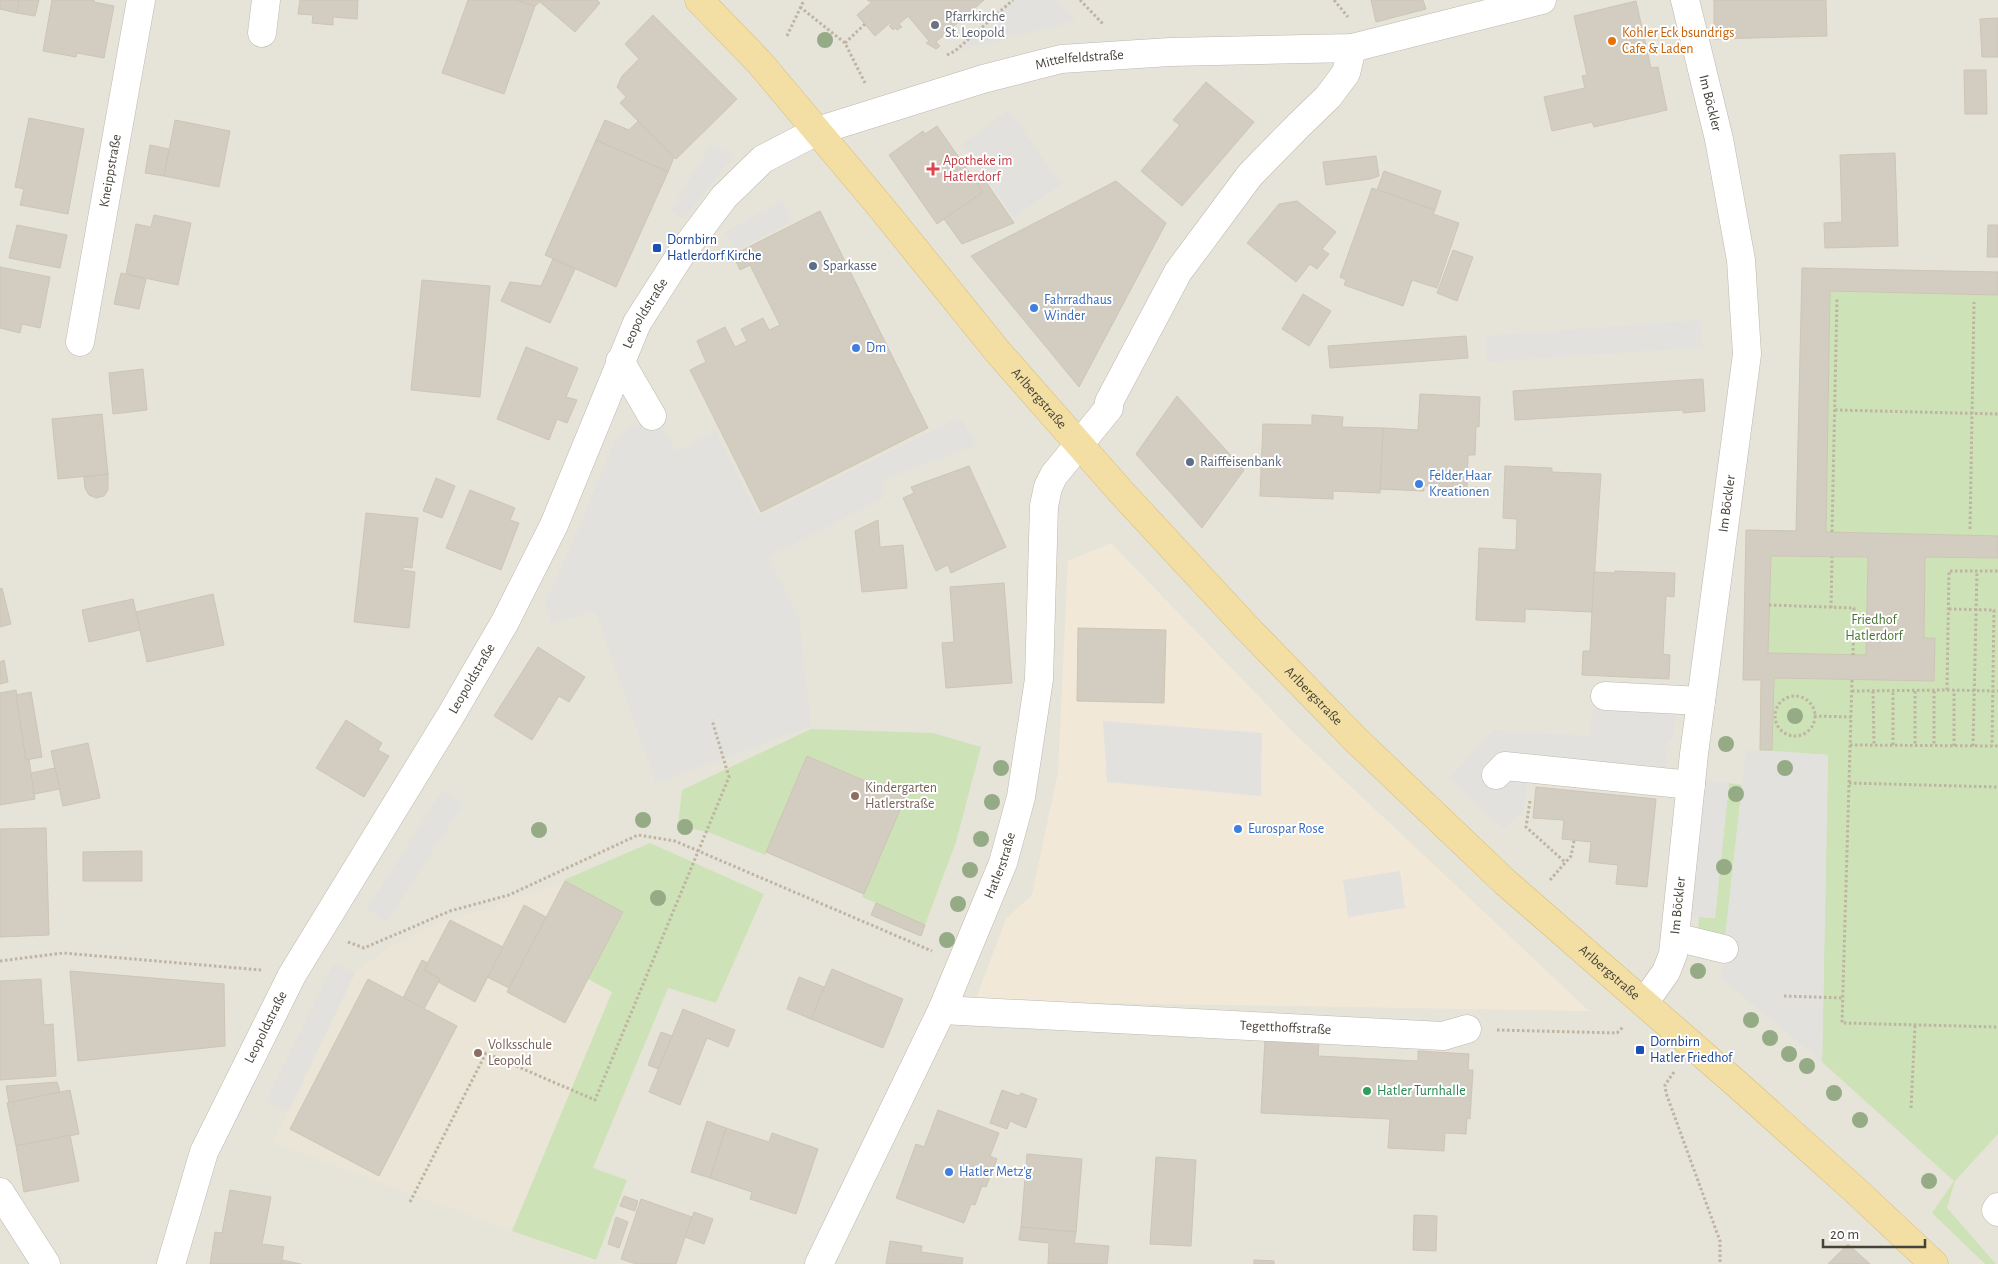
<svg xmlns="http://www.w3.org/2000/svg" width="1998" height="1264" viewBox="0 0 1998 1264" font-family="'Alegreya Sans',sans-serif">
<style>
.residential{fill:#e6e3d9}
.commercial{fill:#f2e8d8}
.education{fill:#eae5d6}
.green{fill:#cee2b8}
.parking{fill:#e2e1de}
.building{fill:#d3cdc1;stroke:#cdc5b5;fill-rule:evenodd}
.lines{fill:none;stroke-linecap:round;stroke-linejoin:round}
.minor-casing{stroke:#beb8ae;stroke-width:29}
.major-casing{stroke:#d6bc75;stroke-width:29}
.path{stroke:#beb4a1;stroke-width:3;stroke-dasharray:2.5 2.5;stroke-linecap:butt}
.minor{stroke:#fff;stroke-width:28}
.major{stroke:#f3dfa3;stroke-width:28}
.tree{fill:#95ab85}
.worship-dot{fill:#6b7280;stroke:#fff;stroke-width:2}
.food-dot{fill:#e8710a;stroke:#fff;stroke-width:2}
.health-dot{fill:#e0444e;stroke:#fff;stroke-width:2}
.transit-dot{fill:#1a4fb4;stroke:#fff;stroke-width:2}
.service-dot{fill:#5c6f8a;stroke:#fff;stroke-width:2}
.shop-dot{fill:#3f7fe0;stroke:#fff;stroke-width:2}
.education-dot{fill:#8d6e63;stroke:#fff;stroke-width:2}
.leisure-dot{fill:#2e9e5b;stroke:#fff;stroke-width:2}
.labels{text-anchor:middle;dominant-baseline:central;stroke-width:4;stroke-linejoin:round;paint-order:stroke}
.worship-label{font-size:14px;fill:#5b616d;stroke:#fff;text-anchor:start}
.food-label{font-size:14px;fill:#c56008;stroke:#fff;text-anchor:start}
.street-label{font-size:14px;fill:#464139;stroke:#fff}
.health-label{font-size:14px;fill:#be3a42;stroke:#fff;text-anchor:start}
.transit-label{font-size:14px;fill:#164399;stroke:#fff;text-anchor:start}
.service-label{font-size:14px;fill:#4e5e75;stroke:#fff;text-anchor:start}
.shop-label{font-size:14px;fill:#366cbe;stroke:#fff;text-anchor:start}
.park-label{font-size:14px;fill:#487233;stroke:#fff}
.education-label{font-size:14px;fill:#785e54;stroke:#fff;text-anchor:start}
.leisure-label{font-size:14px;fill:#27864d;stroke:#fff;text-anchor:start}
</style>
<rect width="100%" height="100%" fill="#f3f1ea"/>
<!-- residential -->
<rect class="residential" x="0" y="0" width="1998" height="1264"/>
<!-- commercial -->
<path class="commercial" d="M1111 543 1293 732 1589 1011 975 1001 1006 919 1032 895 1058 772 1068 561Z"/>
<!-- education -->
<path class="education" d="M650 843 764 894 716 1003 668 988 593 1168 627 1180 595 1262 273 1143 355 973 387 948 452 917 484 910 579 875Z"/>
<!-- green -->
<g class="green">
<path d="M1802 268 1998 272V1134L1955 1181 1947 1208 1996 1264H1985L1932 1213 1954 1181 1822 1062 1828 755 1760 750 1761 680H1743L1746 530H1796Z"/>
<path d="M811 729 933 733 981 747 956 842 925 925 862 897 905 798 808 756 765 855 708 832 678 826 682 790Z"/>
<path d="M1729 783 1742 785 1725 937 1698 929 1699 917 1715 918Z"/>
<path d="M650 843 764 894 716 1003 668 988 593 1168 627 1180 596 1260 512 1231 612 992 588 979 623 912 564 880Z"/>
</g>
<!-- parking -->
<g class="parking">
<path d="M1013 0H1057L1076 21 955 51Z"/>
<path d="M1009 110 1061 184 1014 217 962 144Z"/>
<path d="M711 144 734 155 683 219 671 210Z"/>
<path d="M783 200 792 221 735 251 725 232Z"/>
<path d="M1700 320 1702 347 1487 362 1486 336Z"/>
<path d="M655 414 676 452 715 431 759 516 960 417 976 445 885 479 883 498 768 557 799 618 811 726 656 783 595 611 551 624 545 603 576 534 617 436Z"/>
<path d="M1592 709 1675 714 1673 741H1668L1666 767 1531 757 1523 811 1504 829 1449 779 1493 730 1590 736Z"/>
<path d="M1103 721 1262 733 1261 796 1107 782Z"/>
<path d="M1746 750 1828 755 1822 1062 1721 978Z"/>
<path d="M1705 781 1729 783 1714 918 1690 916Z"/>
<path d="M442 791 463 804 387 922 367 909Z"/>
<path d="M1400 871 1405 908 1348 917 1343 880Z"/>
<path d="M334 963 355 973 288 1112 266 1101Z"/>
</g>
<!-- building -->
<g class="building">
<path d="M0 0H19L17 13 0 9Z"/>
<path d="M19 0H39L35 16 17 13Z"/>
<path d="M52 0H94V2L114 6 104 58 77 53 76 57 43 51Z"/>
<path d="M300 0H358L357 19 333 17V25L312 23 313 15 298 14Z"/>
<path d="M468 0H517L535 6 504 94 442 73Z"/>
<path d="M517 0H542L535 6Z"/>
<path d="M542 0H597L600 3 575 32 540 2Z"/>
<path d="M867 0H984L966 16 969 20 965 23 962 19 936 42 940 46 936 49 926 43 929 41 908 16 899 24 902 27 897 30 895 28 893 30 889 26 892 24 891 22 875 36 857 15 872 2Z"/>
<path d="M1371 0H1423L1426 9 1376 22Z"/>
<path d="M1714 0H1826L1827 36 1714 39Z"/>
<path d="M1636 1 1651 68 1658 67 1667 110 1594 127 1592 122 1552 131 1544 97 1585 88 1582 76 1587 75 1574 16Z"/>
<path d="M653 15 737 99 676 159 620 103 626 97 617 87 622 76 639 59 625 44Z"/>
<path d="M1998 18V57H1982L1980 19Z"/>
<path d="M1964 70H1986L1987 114H1965Z"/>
<path d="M1206 82 1254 122 1182 206 1141 171 1180 125 1173 120Z"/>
<path d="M29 118 84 129 68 214 20 205 24 189 15 187Z"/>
<path d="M175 120 230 131 219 187 164 176Z"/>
<path d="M605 120 629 130 638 121 674 157 668 172 596 140Z"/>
<path d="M937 126 983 192 937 224 889 155 923 131 925 134Z"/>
<path d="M596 140 668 172 616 287 545 255Z"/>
<path d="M150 145 169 149 164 176 145 173Z"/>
<path d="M1895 153 1898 246 1825 248 1824 223 1842 222 1840 155Z"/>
<path d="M1376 156 1379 176 1370 179 1326 185 1323 162Z"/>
<path d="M1384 171 1441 191 1435 210 1377 190Z"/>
<path d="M984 179 1014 223 962 244 944 219 983 192 977 184Z"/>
<path d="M1116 181 1166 223 1079 387 971 256Z"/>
<path d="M1372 188 1435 210 1433 214 1459 223 1437 288 1412 280 1403 306 1344 285 1346 280 1340 277Z"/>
<path d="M1297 201 1336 232 1322 249 1329 254 1317 269 1310 264 1296 282 1247 243 1279 204Z"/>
<path d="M820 211 928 428 761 512 690 370 706 362 697 341 725 327 735 347 747 341 741 329 763 318 769 330 780 325 750 265 740 270 733 255Z"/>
<path d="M154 215 191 223 178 285 126 274 136 224 151 227Z"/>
<path d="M17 225 67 235 60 268 9 258Z"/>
<path d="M1988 225H1998V257H1987Z"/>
<path d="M1453 250 1473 257 1457 301 1437 293Z"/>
<path d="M553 259 575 269 550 323 501 301 510 282 541 286Z"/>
<path d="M0 267 50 277 40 328 22 324 20 333 0 328Z"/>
<path d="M1802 268 1998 272V295L1830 291 1826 532 1998 536V558L1925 557 1924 638H1935L1934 681 1774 678 1772 750H1760L1761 680H1743L1746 530 1796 531ZM1771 556 1868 557 1866 655 1768 653Z"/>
<path d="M121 273 146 279 139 309 114 304Z"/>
<path d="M422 280 490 286 480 397 411 390Z"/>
<path d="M1303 294 1331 311 1309 346 1282 329Z"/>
<path d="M1466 336 1468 358 1330 368 1328 346Z"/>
<path d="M526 347 578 368 566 397 577 400 567 423 557 419 549 440 497 419Z"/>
<path d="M143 369 147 410 113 414 109 373Z"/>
<path d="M1703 379 1705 411 1683 413V410L1515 420 1513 391Z"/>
<path d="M1420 394 1480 397 1479 427 1476 426 1475 455H1468L1467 487 1424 486V491L1380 489 1383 428 1418 430Z"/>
<path d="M1177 396 1244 470 1202 528 1136 454Z"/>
<path d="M102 414 108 474 58 479 52 419Z"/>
<path d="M1312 415 1343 417 1342 427 1383 428 1380 493 1333 491V499L1260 496 1263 424 1312 425Z"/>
<path d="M969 466 1006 547 951 573 948 565 936 571 903 498 914 493 911 487Z"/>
<path d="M1505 466 1552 468V472L1601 474 1592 612 1525 609V622L1476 620 1479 548 1516 550 1517 519 1503 518Z"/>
<path d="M108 474V490L104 496 96 498 89 495 85 488 84 477Z"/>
<path d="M436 478 455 486 442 518 423 511Z"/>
<path d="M470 490 515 508 510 520 519 523 501 570 446 548Z"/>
<path d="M366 513 418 518 412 568 403 567V570L415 572 409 628 354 622Z"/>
<path d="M878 520 880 547 903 545 907 588 862 592 855 531Z"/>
<path d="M1615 571 1675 573 1674 597 1666 596 1663 654 1670 655 1669 679 1582 675 1583 651H1590L1594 572 1615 573Z"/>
<path d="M1004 583 1012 683 946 688 942 643 954 642 950 587Z"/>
<path d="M2 588 11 624 0 627V589Z"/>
<path d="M213 594 224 645 147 662 136 612Z"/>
<path d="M133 599 140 630 89 642 82 610Z"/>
<path d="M1078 628 1166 630 1164 703 1077 701Z"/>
<path d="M538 647 585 677 569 702 559 696 532 740 494 716Z"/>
<path d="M4 660 8 682 0 684V662Z"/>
<path d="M16 690 26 760 29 759 35 799 0 805V693Z"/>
<path d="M31 692 42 757 26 760 16 695Z"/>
<path d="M346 720 382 743 378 750 389 756 364 797 316 768Z"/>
<path d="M88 743 100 798 63 806 51 751Z"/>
<path d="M807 756 905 798 864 894 766 852Z"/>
<path d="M55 768 60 789 34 794 31 773Z"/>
<path d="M1536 787 1656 799 1647 887 1616 884 1618 865 1589 862 1591 842 1562 839 1564 820 1533 818Z"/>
<path d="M46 828 49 935 0 937V829Z"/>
<path d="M142 851V881H83V852Z"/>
<path d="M565 881 623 912 565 1023 507 992Z"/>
<path d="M876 903 925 925 921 936 871 915Z"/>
<path d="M524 905 546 917 509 988 487 977Z"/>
<path d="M450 920 503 947 475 1002 438 982 440 979 424 970Z"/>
<path d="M422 960 428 963 424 970 440 979 424 1009 403 998Z"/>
<path d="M832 969 903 999 883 1048 811 1019Z"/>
<path d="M70 971 224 984 225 1046 78 1061Z"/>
<path d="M799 977 824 987 811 1019 787 1009Z"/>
<path d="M41 979 44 1025 53 1024 56 1076 0 1080V981Z"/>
<path d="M368 979 457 1026 379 1176 290 1129Z"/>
<path d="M683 1009 735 1030 728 1047 707 1038 680 1105 649 1092Z"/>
<path d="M661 1032 672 1036 658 1069 648 1065Z"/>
<path d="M1265 1039 1319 1041 1318 1056 1418 1061V1051L1469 1054 1468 1070H1473L1470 1119 1467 1118 1466 1134 1445 1133 1444 1151 1388 1148 1390 1119 1261 1113Z"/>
<path d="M57 1082 60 1092 9 1103 6 1086Z"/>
<path d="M70 1090 79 1134 16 1146 7 1103Z"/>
<path d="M1002 1090 1019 1096 1021 1093 1037 1099 1026 1128 1010 1121 1007 1129 990 1123Z"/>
<path d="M938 1110 999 1133 990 1156 997 1159 986 1187 982 1186 975 1205 971 1204 964 1223 896 1198 916 1144 924 1147Z"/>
<path d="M707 1121 726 1128 710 1178 691 1172Z"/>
<path d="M726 1128 769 1142 772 1133 818 1149 796 1214 750 1199 752 1192 710 1178Z"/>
<path d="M70 1135 79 1181 24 1192 16 1146Z"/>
<path d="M1027 1154 1082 1159 1076 1232 1021 1227Z"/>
<path d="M1156 1157 1196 1160 1191 1246 1150 1244Z"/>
<path d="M230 1190 271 1197 262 1244 284 1247 281 1264H210L215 1232 222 1233Z"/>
<path d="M624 1196 638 1201 635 1211 620 1206Z"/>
<path d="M641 1199 692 1217 676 1264H636L621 1259Z"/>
<path d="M694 1212 713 1219 704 1244 685 1237Z"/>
<path d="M1414 1215 1437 1216 1436 1251 1413 1250Z"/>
<path d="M616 1217 628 1222 619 1248 608 1244Z"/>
<path d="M1021 1227 1076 1232 1074 1243 1109 1246 1107 1264H1048L1049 1243 1019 1240Z"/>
<path d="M890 1241 922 1246 921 1252 963 1258 962 1264H886Z"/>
<path d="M1848 1244 1870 1264H1828Z"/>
<path d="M282 1260 301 1264H281Z"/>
<path d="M1254 1260 1274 1261V1264H1254Z"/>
</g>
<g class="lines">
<defs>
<g id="minor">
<path d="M262 33 266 0"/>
<path id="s1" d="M80 342 141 0"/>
<path d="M620 361 652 416"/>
<path d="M1605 696 1701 701"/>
<path d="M1496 775 1505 766 1691 785"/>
<path d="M1675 937 1724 949"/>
<path id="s2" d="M1644 1003 1666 972 1673 954 1694 754 1747 354 1741 260 1719 139 1685 0"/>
<path id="s3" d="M942 1010 1443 1036 1467 1029"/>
<path d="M0 1192 46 1264"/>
<path d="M1998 1207 1996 1210 1998 1212"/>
<path id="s4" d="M171 1264 204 1152 292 975 451 715 505 622 554 525 637 323 681 254 724 197 763 159 817 131 983 79 1061 59 1170 52 1352 48 1542 0"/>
<path id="s5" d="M819 1264 942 1010 1003 863 1021 797 1039 679 1044 506 1048 487 1054 475 1109 408V402L1178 272 1250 175 1299 125 1328 97 1346 73 1352 48"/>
</g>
<g id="major">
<path id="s6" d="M699 0 760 63 880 206 998 352 1122 493 1248 629 1356 740 1505 882 1738 1085 1855 1190 1934 1264"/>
</g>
</defs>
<!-- minor casing -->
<use href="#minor" class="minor-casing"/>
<!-- major casing -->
<use href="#major" class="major-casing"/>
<!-- path -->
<g class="path">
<path d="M1080 0 1104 25"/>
<path d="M1334 0 1348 17"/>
<path d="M800 7 845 43 865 83"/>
<path d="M787 36 804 0"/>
<path d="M845 43 865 24"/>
<path d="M947 55 955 51 1013 0"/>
<path d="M1835 410 1998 414"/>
<path d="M1970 529 1974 302"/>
<path d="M1832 532 1837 298"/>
<path d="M1769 605 1854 608 1853 655"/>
<path d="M1831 608 1832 557"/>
<path d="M1949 609 1994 610 1992 746"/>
<path d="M1852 680 1842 1023 1998 1027"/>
<path d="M1947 690 1998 691"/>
<path d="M1852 691 1947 690 1949 571H1998"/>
<path d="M1873 691 1874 745"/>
<path d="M1915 691V746"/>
<path d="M1934 691V745"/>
<circle cx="1795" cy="716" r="20"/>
<path d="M1814 716 1851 717"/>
<path d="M1850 745 1998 746"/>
<path d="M1893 745V691"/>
<path d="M1954 746V690"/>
<path d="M1973 746 1977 571"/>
<path d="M1849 783 1998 787"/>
<path d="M1530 801 1526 827 1565 862"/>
<path d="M1550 880 1571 856 1574 841"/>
<path d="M348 942 364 948 450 911 509 895 638 835 675 841 932 951"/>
<path d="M0 961 63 953 261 970"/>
<path d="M1784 996 1843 998"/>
<path d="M1497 1030 1617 1033 1623 1027"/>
<path d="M1674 1072 1665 1085 1666 1093 1720 1241V1264"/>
<path d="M1911 1108 1915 1025"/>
<path d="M410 1202 486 1053 595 1100 729 777 712 720"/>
</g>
<!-- minor -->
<use href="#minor" class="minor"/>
<!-- major -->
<use href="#major" class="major"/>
</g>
<!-- trees -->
<g class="tree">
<circle cx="825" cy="40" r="8"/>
<circle cx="1795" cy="716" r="8"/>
<circle cx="1726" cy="744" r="8"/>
<circle cx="1001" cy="768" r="8"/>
<circle cx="1785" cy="768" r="8"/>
<circle cx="1736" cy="794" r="8"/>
<circle cx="992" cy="802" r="8"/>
<circle cx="643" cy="820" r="8"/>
<circle cx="685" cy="827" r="8"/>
<circle cx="539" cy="830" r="8"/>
<circle cx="981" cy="839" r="8"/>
<circle cx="1724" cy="867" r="8"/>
<circle cx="970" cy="870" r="8"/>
<circle cx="658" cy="898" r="8"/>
<circle cx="958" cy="904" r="8"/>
<circle cx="947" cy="940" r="8"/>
<circle cx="1698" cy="971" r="8"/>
<circle cx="1751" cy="1020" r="8"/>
<circle cx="1770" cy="1038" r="8"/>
<circle cx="1789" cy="1054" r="8"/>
<circle cx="1807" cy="1066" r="8"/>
<circle cx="1834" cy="1093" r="8"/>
<circle cx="1860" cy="1120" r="8"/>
<circle cx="1929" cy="1181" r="8"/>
</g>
<!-- markers -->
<circle class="worship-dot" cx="935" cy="25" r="5"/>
<circle class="food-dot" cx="1612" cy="41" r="5"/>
<path class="health-dot" d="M930.5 161.5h5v5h5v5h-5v5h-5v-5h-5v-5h5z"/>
<g class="transit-dot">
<rect x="652" y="243" width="10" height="10" rx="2.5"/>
<rect x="1635" y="1045" width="10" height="10" rx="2.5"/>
</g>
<g class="service-dot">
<circle cx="813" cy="266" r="5"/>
<circle cx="1190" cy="462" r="5"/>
</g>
<g class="shop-dot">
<circle cx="1034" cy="308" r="5"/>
<circle cx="856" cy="348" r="5"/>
<circle cx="1419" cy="484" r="5"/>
<circle cx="1238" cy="829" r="5"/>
<circle cx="949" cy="1172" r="5"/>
</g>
<g class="education-dot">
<circle cx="855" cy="796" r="5"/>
<circle cx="478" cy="1053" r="5"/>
</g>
<circle class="leisure-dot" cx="1367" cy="1091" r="5"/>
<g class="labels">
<!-- worship labels -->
<g class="worship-label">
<text x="945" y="17">Pfarrkirche<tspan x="945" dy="16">St. Leopold</tspan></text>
</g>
<!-- food labels -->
<g class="food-label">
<text x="1622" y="33">Kohler Eck bsundrigs<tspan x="1622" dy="16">Cafe &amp; Laden</tspan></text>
</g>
<!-- street labels -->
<g class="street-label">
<text stroke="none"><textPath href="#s4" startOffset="1595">Mittelfeldstraße</textPath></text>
<text transform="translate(1710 103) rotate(76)">Im Böckler</text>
<text stroke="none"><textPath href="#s1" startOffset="174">Kneippstraße</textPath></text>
<text stroke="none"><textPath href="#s4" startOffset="1066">Leopoldstraße</textPath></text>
<text stroke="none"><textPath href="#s6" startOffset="524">Arlbergstraße</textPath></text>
<text stroke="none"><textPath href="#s2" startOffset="511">Im Böckler</textPath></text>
<text stroke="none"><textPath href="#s4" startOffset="661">Leopoldstraße</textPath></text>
<text stroke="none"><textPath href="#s6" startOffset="929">Arlbergstraße</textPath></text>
<text stroke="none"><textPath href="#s5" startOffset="438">Hatlerstraße</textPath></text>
<text stroke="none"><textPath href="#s2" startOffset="106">Im Böckler</textPath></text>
<text stroke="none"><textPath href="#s6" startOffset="1334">Arlbergstraße</textPath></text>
<text stroke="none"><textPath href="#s4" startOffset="256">Leopoldstraße</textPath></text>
<text stroke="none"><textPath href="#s3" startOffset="344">Tegetthoffstraße</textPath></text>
</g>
<!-- health labels -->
<g class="health-label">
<text x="943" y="161">Apotheke im<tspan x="943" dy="16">Hatlerdorf</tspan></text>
</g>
<!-- transit labels -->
<g class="transit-label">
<text x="667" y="240">Dornbirn<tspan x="667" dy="16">Hatlerdorf Kirche</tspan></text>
<text x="1650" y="1042">Dornbirn<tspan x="1650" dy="16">Hatler Friedhof</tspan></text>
</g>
<!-- service labels -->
<g class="service-label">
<text x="823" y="266">Sparkasse</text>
<text x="1200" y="462">Raiffeisenbank</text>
</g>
<!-- shop labels -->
<g class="shop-label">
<text x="1044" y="300">Fahrradhaus<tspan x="1044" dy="16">Winder</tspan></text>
<text x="866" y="348">Dm</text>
<text x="1429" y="476">Felder Haar<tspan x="1429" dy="16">Kreationen</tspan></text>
<text x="1248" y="829">Eurospar Rose</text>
<text x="959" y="1172">Hatler Metz'g</text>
</g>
<!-- park labels -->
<g class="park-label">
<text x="1874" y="620">Friedhof<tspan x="1874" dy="16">Hatlerdorf</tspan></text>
</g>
<!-- education labels -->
<g class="education-label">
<text x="865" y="788">Kindergarten<tspan x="865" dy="16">Hatlerstraße</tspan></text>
<text x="488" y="1045">Volksschule<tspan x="488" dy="16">Leopold</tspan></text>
</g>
<!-- leisure labels -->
<g class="leisure-label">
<text x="1377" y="1091">Hatler Turnhalle</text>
</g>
</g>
<!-- scale -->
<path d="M1823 1239v8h102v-8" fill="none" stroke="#464139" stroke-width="2.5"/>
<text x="1830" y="1239" font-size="15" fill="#464139" stroke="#ffffff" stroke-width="4" paint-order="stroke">20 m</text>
</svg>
